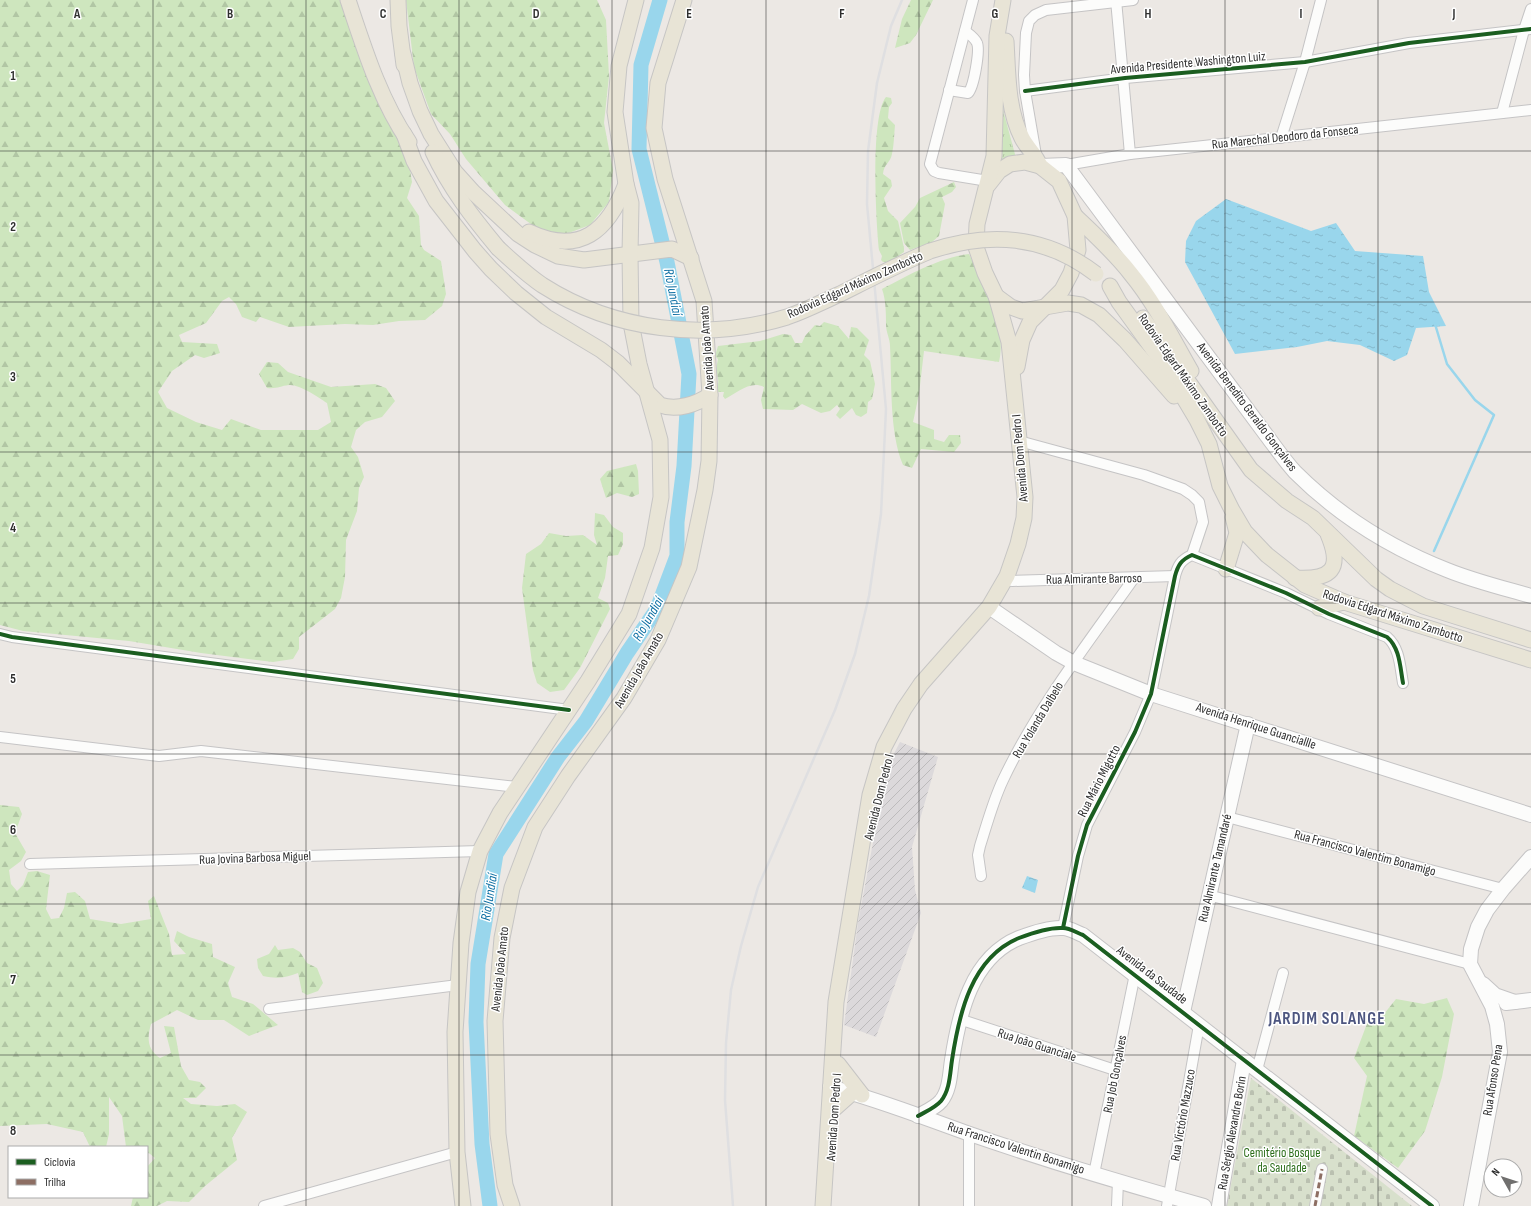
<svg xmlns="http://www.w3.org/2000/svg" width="1531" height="1206" viewBox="0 0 1531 1206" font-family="'Sofia Sans Condensed',sans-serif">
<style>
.industrial{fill:url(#industrial-furrows)}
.forest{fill:url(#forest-firs)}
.cemetery{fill:url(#cemetery-stones)}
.park{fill:url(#park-tufts)}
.water{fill:url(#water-ripples)}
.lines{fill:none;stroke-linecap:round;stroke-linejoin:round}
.stream{stroke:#99d6ec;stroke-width:2.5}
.river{stroke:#99d6ec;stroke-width:15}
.street-casing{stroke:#c5c4c5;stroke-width:12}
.secondary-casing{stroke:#c5c4c5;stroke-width:16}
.primary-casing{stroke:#c6c5c4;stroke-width:17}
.street{stroke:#fcfcfb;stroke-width:10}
.secondary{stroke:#fcfcfb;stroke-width:14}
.primary{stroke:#e8e4d6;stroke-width:15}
.rail{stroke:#dfdfe1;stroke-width:2.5}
.primary-bridge-casing{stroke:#c6c5c4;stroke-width:17;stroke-linecap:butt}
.primary-bridge{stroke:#e8e4d6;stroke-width:15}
.quiet{stroke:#8d6e63;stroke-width:3;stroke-dasharray:6 3;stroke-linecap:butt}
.cycleway-casing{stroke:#fff;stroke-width:6}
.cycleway{stroke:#1b5e20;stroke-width:4}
.grid{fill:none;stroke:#2e2e2e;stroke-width:1;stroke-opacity:0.55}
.labels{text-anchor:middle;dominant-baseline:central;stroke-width:3;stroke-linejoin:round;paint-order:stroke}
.street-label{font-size:13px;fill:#2e2e2e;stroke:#fff}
.park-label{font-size:13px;fill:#2c6e1b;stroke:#fff}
.water-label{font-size:14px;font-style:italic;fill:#0d6fa3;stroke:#fff}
.district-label{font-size:17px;font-weight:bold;letter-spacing:1px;fill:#4d5680;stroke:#fff}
.grid-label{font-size:13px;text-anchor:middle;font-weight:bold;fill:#2e2e2e;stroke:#fff;stroke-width:3;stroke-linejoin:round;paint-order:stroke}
</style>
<defs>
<pattern id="industrial-furrows" width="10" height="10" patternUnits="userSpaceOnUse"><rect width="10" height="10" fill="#dcd9db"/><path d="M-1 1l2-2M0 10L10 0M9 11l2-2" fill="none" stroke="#bdbbbc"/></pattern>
<pattern id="forest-firs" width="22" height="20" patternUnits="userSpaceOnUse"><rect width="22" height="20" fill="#cee6be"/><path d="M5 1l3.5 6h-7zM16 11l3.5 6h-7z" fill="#b1c6a4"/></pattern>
<pattern id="cemetery-stones" width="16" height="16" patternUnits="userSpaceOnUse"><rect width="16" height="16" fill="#d8e0cc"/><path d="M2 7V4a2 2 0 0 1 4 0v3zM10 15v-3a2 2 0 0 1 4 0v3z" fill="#bac0b0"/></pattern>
<pattern id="park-tufts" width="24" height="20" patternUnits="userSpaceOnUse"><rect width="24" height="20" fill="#cee6be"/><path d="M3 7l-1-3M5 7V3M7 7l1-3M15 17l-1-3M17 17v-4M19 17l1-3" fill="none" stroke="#b1c6a4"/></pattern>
<pattern id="water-ripples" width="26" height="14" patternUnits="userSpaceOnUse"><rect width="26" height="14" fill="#99d6ec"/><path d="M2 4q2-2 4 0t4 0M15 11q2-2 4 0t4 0" fill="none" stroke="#84b8cb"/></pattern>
</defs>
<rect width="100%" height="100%" fill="#ece8e4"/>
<!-- industrial -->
<path class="industrial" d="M900 742 938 757 912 847 915 890 921 913 876 1037 844 1025 858 923 887 767Z"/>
<!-- forest -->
<g class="forest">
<path d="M0 0H344L379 94 409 164 412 182 407 198 419 216 421 245 424 250 441 261 446 294 442 306 425 320 399 321 373 325 345 324 289 327 260 317 256 322 242 317 236 304 229 297 222 301 206 323 179 335 182 342 217 344 220 353 204 358 195 355 172 371 158 392 167 408 196 422 222 430 231 419 261 430H318L331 422 327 403C318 397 299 384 289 385 280 386 277 389 267 388L259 374 267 362 278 363 288 372 331 387 375 384 386 388 395 401 382 417 365 422 356 430 351 447 358 457 364 477 359 488 357 511 346 540 345 577 341 598 335 609 299 637V649L293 659 273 662 201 653 129 641 23 631 0 625Z"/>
<path d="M406 0H597L606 20 609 76 604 123 613 170 609 202 590 225 566 234 539 230 505 205 466 159 450 134 431 114 414 67Z"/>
<path d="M911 0H933L916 35 910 43 895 48 902 19Z"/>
<path d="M886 97 891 98 892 103 889 107 888 118 895 125C894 135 894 145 892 154 890 164 884 163 883 174L891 180 892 186 884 198 888 211 898 221 904 248V252L888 263 883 262 881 260 882 256 879 250C876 223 870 116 886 97Z"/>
<path d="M954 182 956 187 952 192 942 197 945 204 939 236 932 242 910 250 904 243 900 223 915 207 920 198Z"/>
<path d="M969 254C983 284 1008 329 999 362L924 351 919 394 913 422 934 430V439L944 442 949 435H960L961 443 954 452 921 449 912 468 903 465C889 432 892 382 890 346 890 339 886 332 886 325 886 314 886 300 882 289 909 275 938 258 969 254Z"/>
<path d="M824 322 838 326 849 339 851 327 857 328 869 340 864 355 870 361 875 384 872 399 868 402 867 413 861 417 856 415 852 408 840 419 836 415 840 409 837 405 830 411 821 413 802 404 793 410 763 409 761 400 764 387C750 380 737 393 725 399L723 396 724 392H718C717 387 719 383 718 379 716 369 716 369 718 359L715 356 718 346 760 341 783 334 791 335 795 343H802L805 336 815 325 820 326Z"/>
<path d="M636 464 638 471 639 494 632 497 617 493 606 498 600 479 607 471Z"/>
<path d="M595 513 604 515 613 527 623 533V544L618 555 608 556 605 578 598 598 608 603 610 609 580 668 564 690 550 692 537 683 533 670 522 588 526 554 541 544 549 533 566 536 583 535 597 545 594 535Z"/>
<path d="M0 805 19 807 22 814 15 833 26 852 21 861 9 870 11 884 17 891 23 885 28 872 37 871 50 875 46 909 51 919 59 918 64 908 67 893 75 892 85 901 90 919 121 924 151 919 148 901 154 896 169 934 172 955 186 954 174 941 177 931 189 937 212 944 213 957 235 967 228 983 232 997 253 1004 278 1025 249 1036 224 1020H198L177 1010 151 1024C147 1038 147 1049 160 1058L171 1053 164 1026 174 1027 181 1066 189 1080 200 1082 206 1088 196 1098H183L191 1104 217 1106 235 1104 247 1112 232 1138 237 1160 205 1186 189 1202 167 1201 157 1206H131L133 1197H147V1167L155 1158 149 1153 147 1154V1147H126L122 1116 109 1097V1134L106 1147H90L83 1132 47 1124 0 1126Z"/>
<path d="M275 945 278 950 293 948 300 952 307 963 317 968 323 983 318 991 307 995 302 992 298 973C285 978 277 979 263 976L258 968 257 959 269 954Z"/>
<path d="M1447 998 1454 1014 1442 1077 1425 1131 1398 1168 1354 1136 1367 1076 1354 1058 1368 1021 1380 1019 1396 999 1424 1004Z"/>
</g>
<!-- cemetery -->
<path class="cemetery" d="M1251 1078 1412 1206H1227Z"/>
<!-- park -->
<path class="park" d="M999 95 1016 158 995 167Z"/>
<!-- water -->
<g class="water">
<path d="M1226 199 1311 231 1336 223 1355 251 1423 256 1429 292 1446 326 1416 328 1407 355 1394 361 1360 345 1327 341 1297 347 1235 354 1185 262 1186 241 1196 221Z"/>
<path d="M1027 876 1038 880 1035 893 1022 888Z"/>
</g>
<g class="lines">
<!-- stream -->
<path class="stream" d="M1434 551 1494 415 1475 400 1447 364 1435 324"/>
<!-- river -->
<path class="river" d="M490 1206 482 1144 476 1022 478 964 496 854 558 757 586 721 627 653 657 609 677 556V522L684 466 689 374 667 262 639 149 641 65 660 0"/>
<defs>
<g id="street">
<path d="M973 0 930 164 934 171 939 173 988 181"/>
<path d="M1116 0 1130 154"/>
<path d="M949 90 968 93C974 87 980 50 977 43 975 38 969 34 965 31"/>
<path d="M1025 91 1125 78 1305 62 1409 43 1531 29"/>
<path d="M1502 113 1524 30 1531 9"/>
<path d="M1281 138 1305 62 1321 0"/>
<path d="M1036 155 1025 91 1024 75 1026 33 1029 21 1035 15 1046 10 1133 0"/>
<path d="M1066 165 1130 154 1531 110"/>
<path d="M1019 441 1144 475 1183 489 1192 495 1199 502 1203 522 1192 555"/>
<path d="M1012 581 1175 576"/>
<path d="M0 634 12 637 569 710"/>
<path d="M0 737 159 756 201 751 517 787"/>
<path d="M1227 817 1503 889"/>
<path d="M30 864 480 851"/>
<path d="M981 876 978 855 980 846C987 824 993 801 1003 780 1037 708 1088 643 1134 578"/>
<path d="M1208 895 1470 964"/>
<path d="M1063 928 1078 856 1087 825 1135 732 1151 694 1175 576C1178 565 1181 560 1192 555L1197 557 1286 593 1329 614 1387 637C1400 648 1400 667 1403 683"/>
<path d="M269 1009 458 985"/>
<path d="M959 1019 1115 1070"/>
<path d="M1257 1070 1283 973"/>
<path d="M969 1134V1206"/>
<path d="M1094 1174 1135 974"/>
<path d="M264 1206 457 1152"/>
<path d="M1117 1206 1118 1181"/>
<path d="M1167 1206 1199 1025"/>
<path d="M1315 1206 1322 1169"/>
</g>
<g id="secondary">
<path d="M1040 166 1066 165 1267 436C1276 448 1285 461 1295 472 1338 515 1391 548 1447 570 1474 581 1503 588 1531 596"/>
<path d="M989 607 1056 653 1074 663 1151 694 1531 815"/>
<path d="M1483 984 1495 995 1515 1002"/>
<path d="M1506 1003 1531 1000"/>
<path d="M1183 1012 1248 724"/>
<path d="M830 1087C877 1099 922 1117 967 1133 1045 1160 1125 1184 1204 1206"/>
<path d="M918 1116C925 1112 935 1108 941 1101 950 1090 950 1073 952 1060 959 1014 971 958 1019 938 1032 933 1049 927 1063 928 1070 928 1077 933 1083 935L1432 1206"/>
<path d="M1219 1206 1244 1060"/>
<path d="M1471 1206 1500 1052 1497 1024 1492 1006 1470 964 1471 949 1478 927 1487 910 1503 889 1531 857"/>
</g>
<g id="primary">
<path d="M348 0C364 48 380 100 409 142"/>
<path d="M398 0 399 26 404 65"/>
<path d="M1006 41C1008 73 1007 109 1022 138 1027 148 1036 155 1040 166"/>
<path d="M403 54 410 83 420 111 431 134 455 172 473 192 518 234 535 245 558 256 584 260 672 249 691 258"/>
<path d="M404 134 414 161 436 201 475 251 491 269 516 293 546 317 601 350 618 363 660 405C677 411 697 404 710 395"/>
<path d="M433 152C449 187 473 218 498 248"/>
<path d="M988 185 999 171 1010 164 1025 162 1040 166 1059 181 1075 216 1078 250 1071 273 1062 290 1030 322 1022 340 1017 367"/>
<path d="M1075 216C1095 235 1115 253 1131 274 1155 303 1172 338 1191 371"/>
<path d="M529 232C580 256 608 231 626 184"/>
<path d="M1110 286 1119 302 1163 363 1197 420 1209 444 1220 486 1232 510 1245 532 1267 555 1305 585 1344 602 1531 660"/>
<path d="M996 296 1011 307 1022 311 1068 303 1081 305 1099 315 1125 340 1174 396"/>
<path d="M1143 318 1251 470 1287 501 1313 518 1376 579 1390 589 1423 606 1531 640"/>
<path d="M1226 569 1237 533 1233 517"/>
<path d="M1295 578C1331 580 1343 570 1328 534"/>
<path d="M1319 608 1344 602"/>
<path d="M838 1064 862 1095"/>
<path d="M834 1109 852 1093"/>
<path d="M463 1206 457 1152 455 1032 461 943 468 892 480 851 500 813 588 681 629 614 652 548 661 497 660 440 639 364 631 323 630 254 631 203 626 184 615 112 619 66 636 0"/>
<path d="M512 1206 505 1185 498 1134 495 1021 502 938 512 888 535 827 568 776 624 698 658 640 689 567 705 490 709 461 710 395 704 301 665 179 654 128 658 83 684 0"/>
<path d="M823 1206 836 1002 870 795 884 747 904 709 921 684 989 607 1007 576 1018 544 1024 518 1025 497 1009 342 996 296 985 273 976 247 977 224 994 156 997 36 1003 0"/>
</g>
</defs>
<!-- street casing -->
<use href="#street" class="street-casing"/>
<!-- secondary casing -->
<use href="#secondary" class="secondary-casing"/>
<!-- primary casing -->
<use href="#primary" class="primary-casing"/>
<!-- street -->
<use href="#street" class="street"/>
<!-- secondary -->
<use href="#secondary" class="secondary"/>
<!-- primary -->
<use href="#primary" class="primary"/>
<!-- rail -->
<path class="rail" d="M733 1206 725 1100 726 1043 731 990 741 946 758 887 835 710 855 654 869 596 881 514 886 409 867 204 868 151 877 83 891 26 902 0"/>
<defs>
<path id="primary-bridge" d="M498 248C512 261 526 274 542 285 614 331 705 342 787 317 805 311 822 302 840 294 870 279 899 264 930 251 990 231 1045 235 1096 274"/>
</defs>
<!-- primary-bridge casing -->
<use href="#primary-bridge" class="primary-bridge-casing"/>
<!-- primary-bridge -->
<use href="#primary-bridge" class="primary-bridge"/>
<!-- quiet -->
<path class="quiet" d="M1315 1206 1322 1169"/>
<defs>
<g id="cycleway">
<path d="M1025 91 1125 78 1305 62 1409 43 1531 29"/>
<path d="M0 634 12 637 569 710"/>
<path d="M1063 928 1078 856 1087 825 1135 732 1151 694 1175 576C1178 565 1181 560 1192 555L1197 557 1286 593 1329 614 1387 637C1400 648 1400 667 1403 683"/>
<path d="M918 1116C925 1112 935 1108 941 1101 950 1090 950 1073 952 1060 959 1014 971 958 1019 938 1032 933 1049 927 1063 928 1070 928 1077 933 1083 935L1432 1206"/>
</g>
</defs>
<!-- cycleway casing -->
<use href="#cycleway" class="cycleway-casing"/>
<!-- cycleway -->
<use href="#cycleway" class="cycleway"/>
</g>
<!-- grid -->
<path class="grid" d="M153 0V1206M306 0V1206M459 0V1206M612 0V1206M766 0V1206M919 0V1206M1072 0V1206M1225 0V1206M1378 0V1206M0 151H1531M0 302H1531M0 452H1531M0 603H1531M0 754H1531M0 904H1531M0 1055H1531"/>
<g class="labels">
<!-- street labels -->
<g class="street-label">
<text transform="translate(1188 63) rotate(-5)">Avenida Presidente Washington Luiz</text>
<text transform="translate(1285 137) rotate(-6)">Rua Marechal Deodoro da Fonseca</text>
<text transform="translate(855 285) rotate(-24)">Rodovia Edgard Máximo Zambotto</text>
<text transform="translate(707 348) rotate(-94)">Avenida João Amato</text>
<text transform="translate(1183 375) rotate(55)">Rodovia Edgard Máximo Zambotto</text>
<text transform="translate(1247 407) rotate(53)">Avenida Benedito Geraldo Gonçalves</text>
<text transform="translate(1020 458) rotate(-95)">Avenida Dom Pedro I</text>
<text transform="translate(1094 579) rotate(-1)">Rua Almirante Barroso</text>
<text transform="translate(1393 616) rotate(18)">Rodovia Edgard Máximo Zambotto</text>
<text transform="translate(639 670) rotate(-60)">Avenida João Amato</text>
<text transform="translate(1038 720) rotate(-59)">Rua Yolanda Dalbelo</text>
<text transform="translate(1256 726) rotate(18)">Avenida Henrique Guanciallle</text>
<text transform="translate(1099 781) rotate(-63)">Rua Mário Migotto</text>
<text transform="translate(879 797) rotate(-76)">Avenida Dom Pedro I</text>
<text transform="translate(1365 853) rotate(15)">Rua Francisco Valentim Bonamigo</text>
<text transform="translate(255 858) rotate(-2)">Rua Jovina Barbosa Miguel</text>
<text transform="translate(1215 868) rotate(-77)">Rua Almirante Tamandaré</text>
<text transform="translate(500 969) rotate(-84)">Avenida João Amato</text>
<text transform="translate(1152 975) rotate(38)">Avenida da Saudade</text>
<text transform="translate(1037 1045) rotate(18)">Rua João Guanciale</text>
<text transform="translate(1115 1074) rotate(-79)">Rua Job Gonçalves</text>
<text transform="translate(1493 1080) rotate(-81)">Rua Afonso Pena</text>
<text transform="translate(1183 1115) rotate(-80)">Rua Victório Mazzuco</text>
<text transform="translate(834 1117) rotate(-86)">Avenida Dom Pedro I</text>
<text transform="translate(1232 1133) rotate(-80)">Rua Sérgio Alexandre Borin</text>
<text transform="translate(1016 1148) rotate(18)">Rua Francisco Valentin Bonamigo</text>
</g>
<!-- park labels -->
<g class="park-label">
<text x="1282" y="1153">Cemitério Bosque<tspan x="1282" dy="15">da Saudade</tspan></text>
</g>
<!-- water labels -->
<g class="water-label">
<text transform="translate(673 292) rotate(79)">Rio Jundiaí</text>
<text transform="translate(648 619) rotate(-60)">Rio Jundiaí</text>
<text transform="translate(489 897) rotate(-81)">Rio Jundiaí</text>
</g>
<!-- district labels -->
<g class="district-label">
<text x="1327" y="1019">JARDIM SOLANGE</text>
</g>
</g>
<g class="grid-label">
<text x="77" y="18">A</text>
<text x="230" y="18">B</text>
<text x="383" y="18">C</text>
<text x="536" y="18">D</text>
<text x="689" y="18">E</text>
<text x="842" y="18">F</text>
<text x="995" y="18">G</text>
<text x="1148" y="18">H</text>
<text x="1301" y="18">I</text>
<text x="1454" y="18">J</text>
<text x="13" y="80">1</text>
<text x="13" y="231">2</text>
<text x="13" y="381">3</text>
<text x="13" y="532">4</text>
<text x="13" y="683">5</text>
<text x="13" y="834">6</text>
<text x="13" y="984">7</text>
<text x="13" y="1135">8</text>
</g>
<!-- legend -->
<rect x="8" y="1146" width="140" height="52" fill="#ffffff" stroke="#ababab"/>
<rect x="16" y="1159" width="20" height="6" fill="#1b5e20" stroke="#ababab"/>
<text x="44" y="1166" font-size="12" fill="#2e2e2e">Ciclovia</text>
<rect x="16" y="1179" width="20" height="6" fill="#8d6e63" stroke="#ababab"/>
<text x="44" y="1186" font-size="12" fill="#2e2e2e">Trilha</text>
<!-- north arrow -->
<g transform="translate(1503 1178) rotate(309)"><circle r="19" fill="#ffffff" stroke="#ababab"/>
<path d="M0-3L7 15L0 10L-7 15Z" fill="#706f6e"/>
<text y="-6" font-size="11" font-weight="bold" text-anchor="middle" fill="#2e2e2e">N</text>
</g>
</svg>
